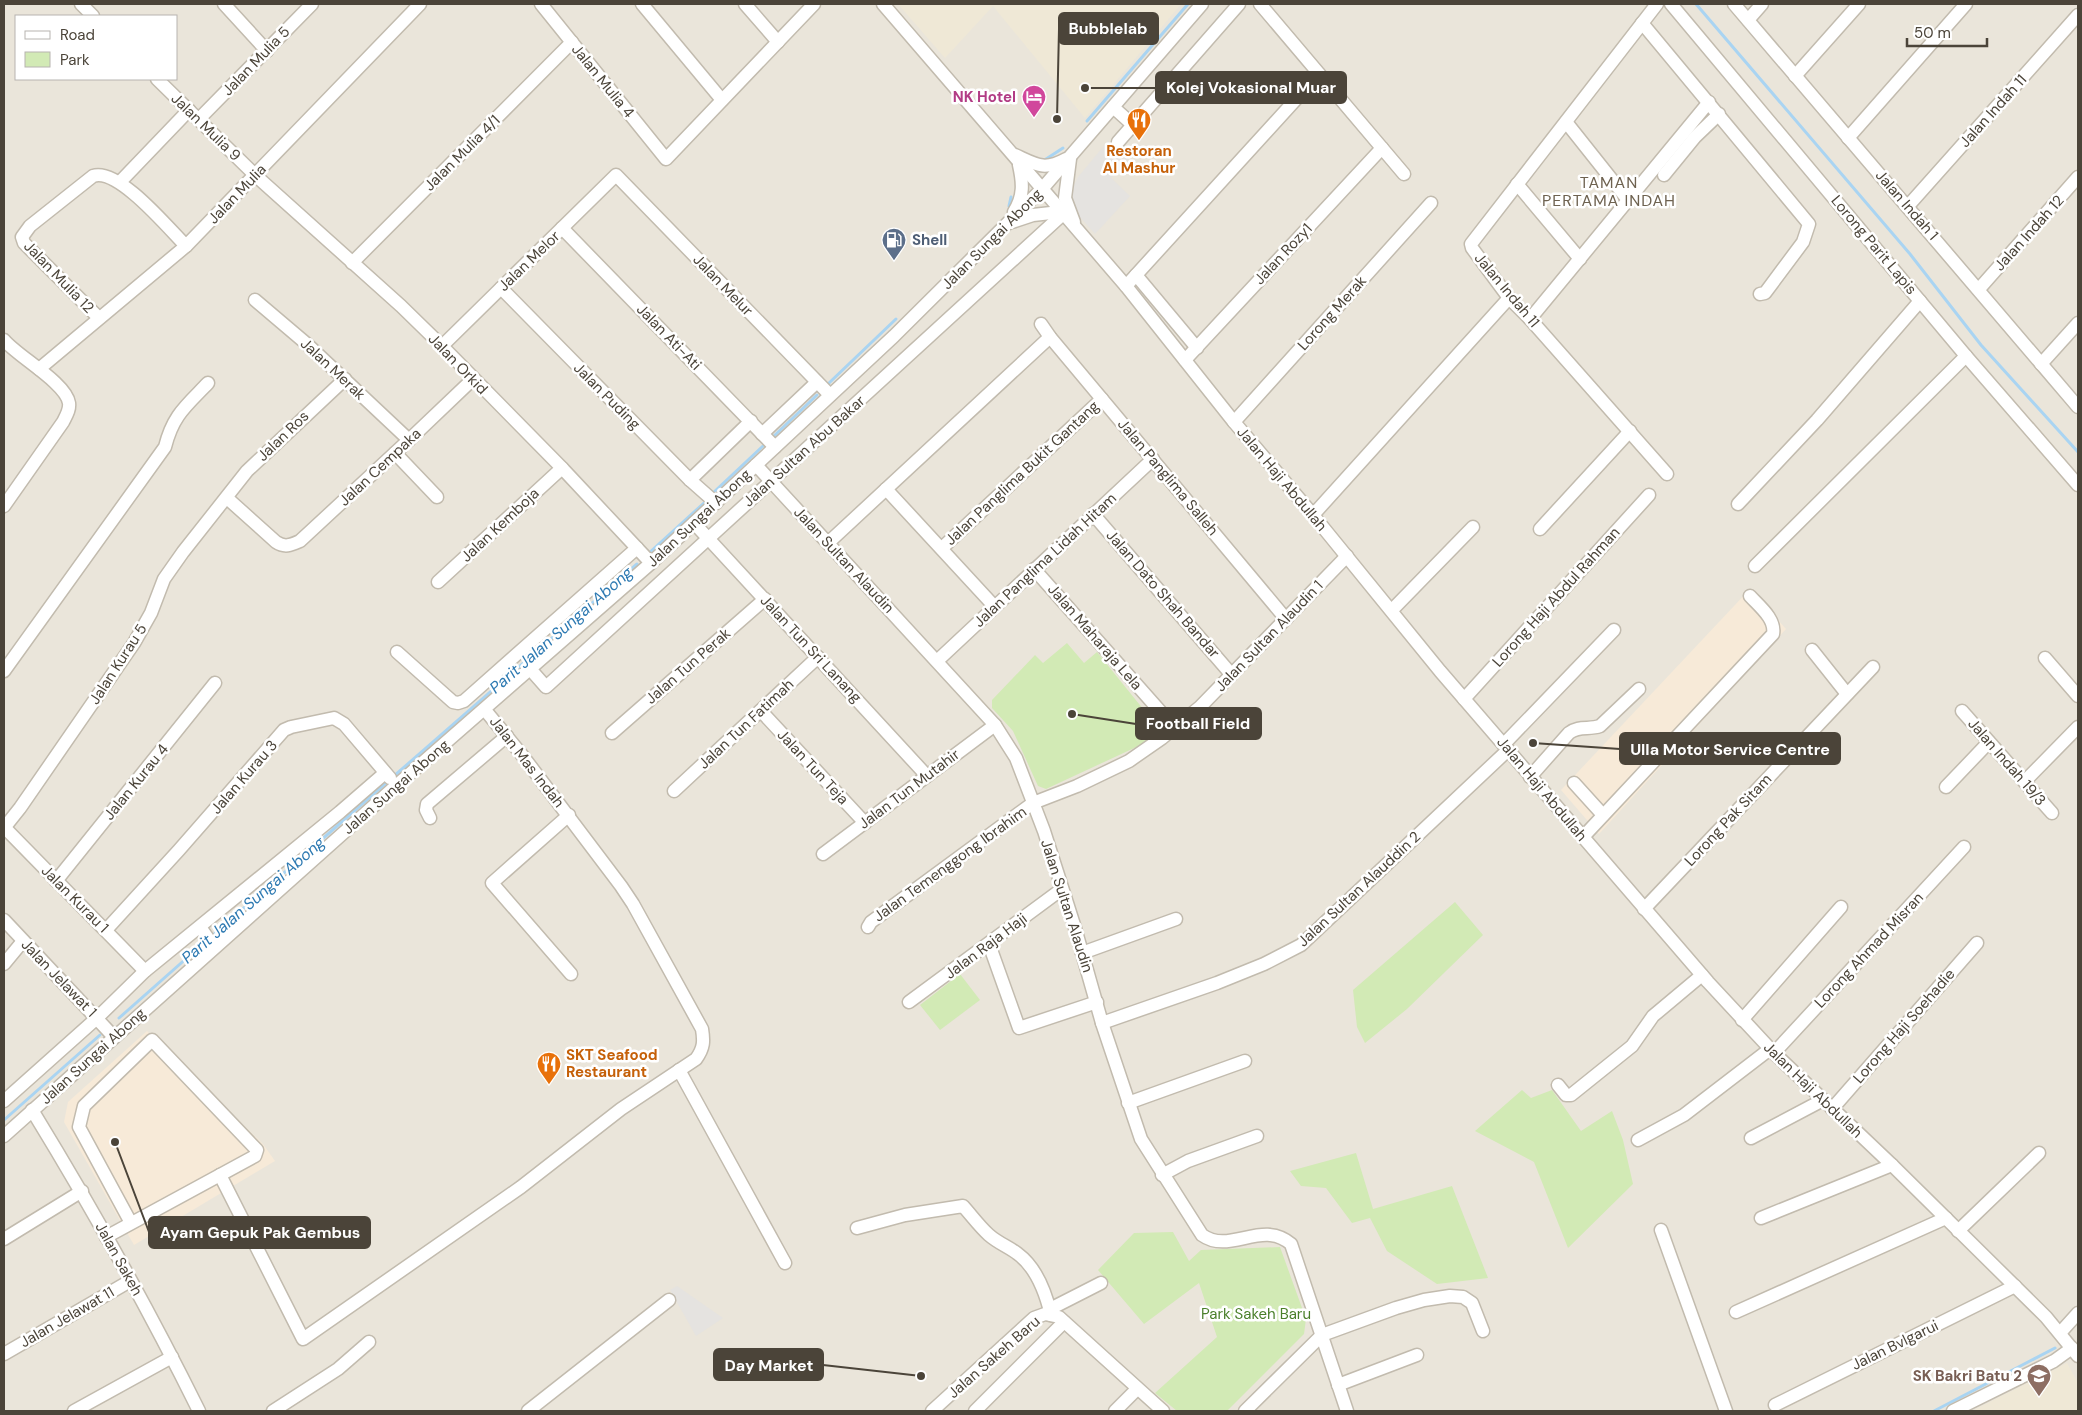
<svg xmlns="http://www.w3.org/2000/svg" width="2082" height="1415" viewBox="0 0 2082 1415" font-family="'DM Sans',sans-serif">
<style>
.residential{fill:#eae5da;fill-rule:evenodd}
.commercial{fill:#f7ead8}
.education{fill:#efe8d6}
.green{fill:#d2eab5}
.parking{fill:#e5e3e0}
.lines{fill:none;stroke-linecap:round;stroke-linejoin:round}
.stream{stroke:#a9d4f2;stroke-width:3}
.minor-casing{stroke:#c2bbae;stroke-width:15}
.minor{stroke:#fff;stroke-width:12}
.labels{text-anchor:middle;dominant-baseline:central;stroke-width:5;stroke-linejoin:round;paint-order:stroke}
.street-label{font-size:15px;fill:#4b4439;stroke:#fff}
.hotel-label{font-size:15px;font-weight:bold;fill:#b23c85;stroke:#fff;text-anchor:end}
.food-label{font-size:15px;font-weight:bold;fill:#c56008;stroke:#fff}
.service-label{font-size:15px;font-weight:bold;fill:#4e5e75;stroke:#fff;text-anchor:start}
.park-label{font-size:15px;fill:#4a7f2a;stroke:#fff}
.education-label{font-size:15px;font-weight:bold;fill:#785e54;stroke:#fff;text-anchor:end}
.neighbourhood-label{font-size:16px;letter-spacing:1px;fill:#6e6250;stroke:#fff}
.water-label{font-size:16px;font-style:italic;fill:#2e7ab2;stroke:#fff}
.leader{fill:none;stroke:#4b4439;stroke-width:2}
.callout-dot{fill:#4b4439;stroke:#fff;stroke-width:2}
.callout{fill:#4b4439;stroke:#4b4439;stroke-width:2}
.callout-label{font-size:16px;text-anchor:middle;font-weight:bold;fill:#fff}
</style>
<rect width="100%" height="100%" fill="#f6f3ec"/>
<!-- residential -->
<path class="residential" d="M4 4H2078V1411H4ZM16 16H176V79H16Z"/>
<!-- commercial -->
<g class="commercial">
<path d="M1750 589 1786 629 1599 834 1561 790Z"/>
<path d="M147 1031 263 1144 275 1161 134 1245 64 1122 68 1102Z"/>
</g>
<!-- education -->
<g class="education">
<path d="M898 4H1181L1085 118 993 6 945 58Z"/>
<path d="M2067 1363 2078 1383V1411H1972Z"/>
</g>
<!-- green -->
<g class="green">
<path d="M1067 643 1084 663 1097 652 1152 720V734L1145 743 1046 789 1038 786 1013 731 992 708V700L1035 655 1043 663Z"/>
<path d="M1455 902 1483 935 1407 1009 1365 1043 1357 1027 1353 990Z"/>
<path d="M960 974 980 1000 940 1030 920 1005Z"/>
<path d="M1522 1090 1531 1098 1552 1090 1581 1131 1612 1111 1623 1140 1633 1184 1568 1248 1534 1162 1475 1131Z"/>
<path d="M1356 1153 1373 1209 1452 1186 1488 1278 1437 1284 1387 1251 1370 1218 1352 1223 1326 1188 1301 1186 1290 1171Z"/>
<path d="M1173 1232 1189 1261 1201 1250 1280 1247 1306 1319 1304 1334 1227 1411H1177L1155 1393 1217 1337 1199 1283 1144 1324 1098 1270 1134 1233Z"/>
</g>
<!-- parking -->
<g class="parking">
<path d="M1108 141 1128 159 1111 178 1130 196 1095 234 1079 216 1072 195 1073 187 1078 177Z"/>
<path d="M677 1286 723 1318 696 1336 670 1290Z"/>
</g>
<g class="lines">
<!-- stream -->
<g class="stream">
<path d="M1696 4 1910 254 1981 345 2078 452"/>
<path d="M1087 121 1188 4"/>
<path d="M1043 161 1063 148"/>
<path d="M1009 206 1011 197"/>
<path d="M829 383 896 319"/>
<path d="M774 436 817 395"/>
<path d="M714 492 763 446"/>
<path d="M649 553 704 503"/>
<path d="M394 776 637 564"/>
<path d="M211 937 387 782"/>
<path d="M119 1018 206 941"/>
<path d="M4 1120 100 1035"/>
<path d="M1934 1411 2055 1348"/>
</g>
<defs>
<g id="minor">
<path d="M81 4 93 16"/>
<path d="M224 4 267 51"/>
<path d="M541 4 666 159 814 4"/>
<path d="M642 4 722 100"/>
<path d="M745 4 778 42"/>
<path d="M883 4 1126 286 1234 422 1313 515 1440 671 1708 982 1774 1053 1892 1165 2046 1317 2078 1356"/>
<path d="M1260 4 1404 174"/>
<path d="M1657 4 1471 244 1472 248 1509 298 1530 319 1667 474"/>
<path d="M1671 4 1966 356 2078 485"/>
<path d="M1734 4 2078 407"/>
<path d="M1748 20 1762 4"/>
<path d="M1642 23 1809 224 1803 242 1765 293 1760 294"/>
<path d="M1795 76 1859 4"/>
<path d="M157 79 255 175 401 306 442 346 562 468 651 563"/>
<path d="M1113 107 1133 125"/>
<path d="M199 119 312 4"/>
<path d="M1566 122 1628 200"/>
<path d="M1848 138 1966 4"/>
<path d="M1118 142 1239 4"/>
<path d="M1015 155C1037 165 1044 171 1066 159"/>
<path d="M1070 159 1065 198 1074 222"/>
<path d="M1664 175 1695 137 1719 114"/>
<path d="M120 182 189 110"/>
<path d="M1517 184 1580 259"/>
<path d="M1908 206 2078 15"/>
<path d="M1014 212C1024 196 1023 183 1019 165"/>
<path d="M1012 222 1033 215 1060 212"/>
<path d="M562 228 775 447"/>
<path d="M352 263 572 42"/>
<path d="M1136 275 1197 348"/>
<path d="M1126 286 1319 74"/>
<path d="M501 288 690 480 716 503"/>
<path d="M1979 289 2078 177"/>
<path d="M255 300 308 345 409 440"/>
<path d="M99 318 24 243 22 237 30 226 93 176C118 167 169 229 186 246"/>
<path d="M1530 319 1709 102"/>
<path d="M1041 324 1050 337 1286 619"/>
<path d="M4 340C17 356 66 383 69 403 70 410 66 416 63 422L4 506"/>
<path d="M442 346 616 175 830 395"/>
<path d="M1185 360 1382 148"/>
<path d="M2041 364 2078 323"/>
<path d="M39 369 186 246 420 4"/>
<path d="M1234 422 1431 203"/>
<path d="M762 434 817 382"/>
<path d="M395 453 437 497"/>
<path d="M756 465 995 725 1016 758 1044 831 1075 928 1102 1023 1141 1139 1202 1235C1230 1255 1262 1219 1291 1244L1347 1411"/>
<path d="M690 480 751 421"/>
<path d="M886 489 994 606"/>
<path d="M227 498 276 542C285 548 291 545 300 541L409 440 473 379"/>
<path d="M1738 504 1817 420 1920 301"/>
<path d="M1093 514 1231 674"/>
<path d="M1313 515 1509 298"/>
<path d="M694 523 927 776"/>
<path d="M1540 529 1630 431"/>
<path d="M829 542 1050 337"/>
<path d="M942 548 1102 399"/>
<path d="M1755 566 1966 356"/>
<path d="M1034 569 1175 728"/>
<path d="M438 582 562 468"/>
<path d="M1392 610 1473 527"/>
<path d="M1812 650 1847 694"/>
<path d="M397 652 453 702 458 703 464 701 637 548"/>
<path d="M2045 658 2078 696"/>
<path d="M937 661 1153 459"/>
<path d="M531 670 546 687 1063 214"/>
<path d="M4 671 165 447C173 415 186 406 208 383"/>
<path d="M1464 699 1649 495"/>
<path d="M761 711 865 823"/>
<path d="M1962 711 2052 813"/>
<path d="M612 733 765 599"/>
<path d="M1504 744 1614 630"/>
<path d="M1530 777 1569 733C1579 725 1589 730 1600 726L1639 689"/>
<path d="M2025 781 2078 727"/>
<path d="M1574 783 1603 815"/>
<path d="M1946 787 1989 742"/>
<path d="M674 791 818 657"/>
<path d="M569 815 492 883 571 974"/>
<path d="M430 818 426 810 427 804 507 736"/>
<path d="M4 827 145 971"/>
<path d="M4 828 20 808 134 643 151 613 164 579 183 552 247 471 345 379"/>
<path d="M1583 837 1773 634C1776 619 1759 606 1750 596"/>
<path d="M823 854 995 725"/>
<path d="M56 881 215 683"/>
<path d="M1644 909 1873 667"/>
<path d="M4 920 114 1037"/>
<path d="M200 927 214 947"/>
<path d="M868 927 871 922 1033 803 1077 786 1129 761 1162 738 1200 707 1347 556"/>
<path d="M106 930 179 850 284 730 291 727 334 718 344 724 390 778"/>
<path d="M989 944 1019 1028 1097 1002"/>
<path d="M1082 953 1176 919"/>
<path d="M4 964 23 941"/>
<path d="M909 1002 1062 889"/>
<path d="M1742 1020 1841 907"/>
<path d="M1102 1023 1217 983 1264 964 1301 945 1508 750"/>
<path d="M1774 1053 1964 847"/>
<path d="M679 1070 785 1263"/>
<path d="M1558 1085 1566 1095H1571L1632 1046 1653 1016 1702 975"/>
<path d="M4 1101 97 1018 145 971 340 812 385 773"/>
<path d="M1128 1103 1245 1061"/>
<path d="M1832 1109 1977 943"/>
<path d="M32 1110C92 1208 148 1308 199 1411"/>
<path d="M4 1136 397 785 651 563 894 336 1042 189 1202 4"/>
<path d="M1751 1138 1823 1100"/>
<path d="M1638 1140 1684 1115 1770 1049"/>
<path d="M220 1175 303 1339 521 1187 621 1109 696 1059C704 1048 704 1041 702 1029L633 904 621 886 522 755 485 710"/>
<path d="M1162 1175 1188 1161 1257 1136"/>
<path d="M1761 1218 1892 1165"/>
<path d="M857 1228 905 1215 963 1206C972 1216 979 1226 989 1235 998 1243 1009 1247 1018 1254 1037 1268 1046 1294 1051 1315"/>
<path d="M1661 1230 1726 1411"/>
<path d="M1958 1231 2039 1153"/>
<path d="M106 1237 255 1156 257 1150 152 1040 84 1106 79 1127 131 1223"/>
<path d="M4 1239 82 1191"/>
<path d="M1050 1309 1101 1283"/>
<path d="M1736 1312 1946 1218"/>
<path d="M2060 1333 2078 1313"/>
<path d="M4 1354 130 1281"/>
<path d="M1338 1385 1417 1355"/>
<path d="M1775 1405 2015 1286"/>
<path d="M74 1411 172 1357"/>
<path d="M273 1411 338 1369 369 1342"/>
<path d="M528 1411 669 1300"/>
<path d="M932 1411 1034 1318 1045 1314 1059 1317 1163 1411"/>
<path d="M975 1411 1064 1322"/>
<path d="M1115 1411 1137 1389"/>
<path d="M1245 1411 1322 1335 1396 1308 1424 1300 1450 1296 1463 1297 1472 1303 1483 1331"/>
<path d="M1953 1411 2054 1361 2072 1348"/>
</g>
</defs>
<!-- minor casing -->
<use href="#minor" class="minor-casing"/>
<!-- minor -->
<use href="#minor" class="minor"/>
</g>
<!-- icons -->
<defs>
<symbol id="hotel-pin" viewBox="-11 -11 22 30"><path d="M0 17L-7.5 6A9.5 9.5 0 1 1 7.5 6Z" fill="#d1479c" stroke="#fff"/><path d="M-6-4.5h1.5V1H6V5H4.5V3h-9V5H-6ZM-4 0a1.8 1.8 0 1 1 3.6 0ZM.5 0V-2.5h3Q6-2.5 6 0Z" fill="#fff"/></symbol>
<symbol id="restaurant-pin" viewBox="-11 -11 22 30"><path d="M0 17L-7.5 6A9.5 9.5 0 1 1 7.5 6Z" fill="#e8710a" stroke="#fff"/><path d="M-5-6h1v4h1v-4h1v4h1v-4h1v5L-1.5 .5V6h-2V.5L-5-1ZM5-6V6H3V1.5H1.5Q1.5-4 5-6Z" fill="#fff"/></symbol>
<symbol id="fuel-pin" viewBox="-11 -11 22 30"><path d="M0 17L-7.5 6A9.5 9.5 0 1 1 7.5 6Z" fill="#5c6f8a" stroke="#fff"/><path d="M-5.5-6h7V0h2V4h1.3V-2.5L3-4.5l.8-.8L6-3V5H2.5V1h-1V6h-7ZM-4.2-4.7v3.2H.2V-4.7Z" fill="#fff"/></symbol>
<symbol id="school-pin" viewBox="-11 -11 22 30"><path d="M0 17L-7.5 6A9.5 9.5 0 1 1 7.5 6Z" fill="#8d6e63" stroke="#fff"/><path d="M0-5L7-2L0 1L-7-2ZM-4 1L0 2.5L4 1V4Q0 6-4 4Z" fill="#fff"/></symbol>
</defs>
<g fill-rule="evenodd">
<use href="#hotel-pin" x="1020" y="83" width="28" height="38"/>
<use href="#restaurant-pin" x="1125" y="106" width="28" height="38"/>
<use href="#fuel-pin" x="880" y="226" width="28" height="38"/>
<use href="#restaurant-pin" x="535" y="1050" width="28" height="38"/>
<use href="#school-pin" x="2025" y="1362" width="28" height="38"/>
</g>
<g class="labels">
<!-- street labels -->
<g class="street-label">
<text transform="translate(256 61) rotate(-46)">Jalan Mulia 5</text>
<text transform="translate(603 81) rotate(51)">Jalan Mulia 4</text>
<text transform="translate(1993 111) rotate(-48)">Jalan Indah 11</text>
<text transform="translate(206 127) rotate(44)">Jalan Mulia 9</text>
<text transform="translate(462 153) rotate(-45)">Jalan Mulia 4/1</text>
<text transform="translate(237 194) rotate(-46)">Jalan Mulia</text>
<text transform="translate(1907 205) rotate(49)">Jalan Indah 1</text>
<text transform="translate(2029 233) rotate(-48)">Jalan Indah 12</text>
<text transform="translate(992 239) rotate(-45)">Jalan Sungai Abong</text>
<text transform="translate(1874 245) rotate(50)">Lorong Parit Lapis</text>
<text transform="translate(1283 254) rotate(-47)">Jalan Rozy1</text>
<text transform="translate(529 261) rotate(-44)">Jalan Melor</text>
<text transform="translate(59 277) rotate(46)">Jalan Mulia 12</text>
<text transform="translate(723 285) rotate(46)">Jalan Melur</text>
<text transform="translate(1507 290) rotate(50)">Jalan Indah 11</text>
<text transform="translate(1332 313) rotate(-48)">Lorong Merak</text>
<text transform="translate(669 337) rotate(46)">Jalan Ati-Ati</text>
<text transform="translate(458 364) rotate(46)">Jalan Orkid</text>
<text transform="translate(333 369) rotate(43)">Jalan Merak</text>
<text transform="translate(607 396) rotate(45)">Jalan Puding</text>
<text transform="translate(283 436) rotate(-44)">Jalan Ros</text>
<text transform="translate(804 451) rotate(-42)">Jalan Sultan Abu Bakar</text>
<text transform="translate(380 467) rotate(-43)">Jalan Cempaka</text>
<text transform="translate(1022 473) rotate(-43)">Jalan Panglima Bukit Gantang</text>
<text transform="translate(1168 477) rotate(50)">Jalan Panglima Salleh</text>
<text transform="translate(1282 479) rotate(50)">Jalan Haji Abdullah</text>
<text transform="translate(699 518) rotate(-43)">Jalan Sungai Abong</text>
<text transform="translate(500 525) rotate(-43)">Jalan Kemboja</text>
<text transform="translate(844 560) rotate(47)">Jalan Sultan Alaudin</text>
<text transform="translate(1045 560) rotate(-43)">Jalan Panglima Lidah Hitam</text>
<text transform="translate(1163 594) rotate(49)">Jalan Dato Shah Bandar</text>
<text transform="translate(1556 597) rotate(-48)">Lorong Haji Abdul Rahman</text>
<text transform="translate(1269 636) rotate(-46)">Jalan Sultan Alaudin 1</text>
<text transform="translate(1095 637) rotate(49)">Jalan Maharaja Lela</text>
<text transform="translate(811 649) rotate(47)">Jalan Tun Sri Lanang</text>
<text transform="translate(118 664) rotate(-57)">Jalan Kurau 5</text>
<text transform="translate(688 666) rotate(-41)">Jalan Tun Perak</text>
<text transform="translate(746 724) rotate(-43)">Jalan Tun Fatimah</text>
<text transform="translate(527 762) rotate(52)">Jalan Mas Indah</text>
<text transform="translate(2007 762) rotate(49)">Jalan Indah 19/3</text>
<text transform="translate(813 767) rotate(47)">Jalan Tun Teja</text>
<text transform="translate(244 777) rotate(-49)">Jalan Kurau 3</text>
<text transform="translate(136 782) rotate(-51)">Jalan Kurau 4</text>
<text transform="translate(396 787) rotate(-41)">Jalan Sungai Abong</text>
<text transform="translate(909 789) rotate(-37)">Jalan Tun Mutahir</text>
<text transform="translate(1542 789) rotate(50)">Jalan Haji Abdullah</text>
<text transform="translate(1728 820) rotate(-47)">Lorong Pak Sitam</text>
<text transform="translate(950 864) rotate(-36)">Jalan Temenggong Ibrahim</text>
<text transform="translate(1359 889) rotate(-43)">Jalan Sultan Alauddin 2</text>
<text transform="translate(75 899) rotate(45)">Jalan Kurau 1</text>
<text transform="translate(1067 906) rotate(72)">Jalan Sultan Alaudin</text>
<text transform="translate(986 946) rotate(-37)">Jalan Raja Haji</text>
<text transform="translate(1869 950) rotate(-47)">Lorong Ahmad Misran</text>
<text transform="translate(59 978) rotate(46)">Jalan Jelawat 1</text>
<text transform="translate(1904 1026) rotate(-49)">Lorong Haji Soehadie</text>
<text transform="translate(93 1056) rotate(-42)">Jalan Sungai Abong</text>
<text transform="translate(1813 1090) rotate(44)">Jalan Haji Abdullah</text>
<text transform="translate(119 1259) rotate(61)">Jalan Sakeh</text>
<text transform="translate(67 1317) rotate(-30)">Jalan Jelawat 11</text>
<text transform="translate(1895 1345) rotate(-26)">Jalan Bvlgarui</text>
<text transform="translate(994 1357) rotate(-41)">Jalan Sakeh Baru</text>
</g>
<!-- hotel labels -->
<g class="hotel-label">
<text x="1016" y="97">NK Hotel</text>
</g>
<!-- food labels -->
<g class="food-label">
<text x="1139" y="151">Restoran<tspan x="1139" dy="17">Al Mashur</tspan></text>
<text x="566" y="1055" text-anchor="start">SKT Seafood<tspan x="566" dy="17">Restaurant</tspan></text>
</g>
<!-- service labels -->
<g class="service-label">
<text x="912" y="240">Shell</text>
</g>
<!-- park labels -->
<g class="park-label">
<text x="1256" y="1314">Park Sakeh Baru</text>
</g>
<!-- education labels -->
<g class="education-label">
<text x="2022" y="1376">SK Bakri Batu 2</text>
</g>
<!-- neighbourhood labels -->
<g class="neighbourhood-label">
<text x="1609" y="182">TAMAN<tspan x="1609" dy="18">PERTAMA INDAH</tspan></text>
</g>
<!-- water labels -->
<g class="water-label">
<text transform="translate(561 630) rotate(-41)">Parit Jalan Sungai Abong</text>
<text transform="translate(253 900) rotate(-41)">Parit Jalan Sungai Abong</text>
</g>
</g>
<!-- callouts -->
<path class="leader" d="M1057 119L1059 29M1085 88L1156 88M1072 714L1136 724M1533 743L1620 749M115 1142L149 1232M921 1376L823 1365"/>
<g class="callout-dot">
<circle cx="1057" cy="119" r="5"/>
<circle cx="1085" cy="88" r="5"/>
<circle cx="1072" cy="714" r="5"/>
<circle cx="1533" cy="743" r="5"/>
<circle cx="115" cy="1142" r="5"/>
<circle cx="921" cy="1376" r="5"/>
</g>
<g class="callout">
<rect x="1059" y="13" width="99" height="31" rx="5"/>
<rect x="1156" y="72" width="190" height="31" rx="5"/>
<rect x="1136" y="708" width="125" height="31" rx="5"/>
<rect x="1620" y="733" width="220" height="31" rx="5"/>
<rect x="149" y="1217" width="221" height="31" rx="5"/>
<rect x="714" y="1349" width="109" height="31" rx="5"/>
</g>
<g class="callout-label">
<text x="1108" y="34">Bubblelab</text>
<text x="1251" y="93">Kolej Vokasional Muar</text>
<text x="1198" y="729">Football Field</text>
<text x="1730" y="755">Ulla Motor Service Centre</text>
<text x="260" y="1238">Ayam Gepuk Pak Gembus</text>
<text x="769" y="1371">Day Market</text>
</g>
<!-- border -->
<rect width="2082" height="1415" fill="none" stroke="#4b4439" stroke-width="10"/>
<!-- legend -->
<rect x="15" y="15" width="162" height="65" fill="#ffffff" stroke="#b7b4b0"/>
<rect x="25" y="31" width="25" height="8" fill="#ffffff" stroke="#b7b4b0"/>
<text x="60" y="40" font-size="15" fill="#4b4439">Road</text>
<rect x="25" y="52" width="25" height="15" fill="#d2eab5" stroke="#b7b4b0"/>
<text x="60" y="65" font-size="15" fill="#4b4439">Park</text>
<!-- scale -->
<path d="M1907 38v8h80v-8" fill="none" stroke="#4b4439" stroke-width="2.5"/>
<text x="1914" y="38" font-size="15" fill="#4b4439" stroke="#ffffff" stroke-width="4" paint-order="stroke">50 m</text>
</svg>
